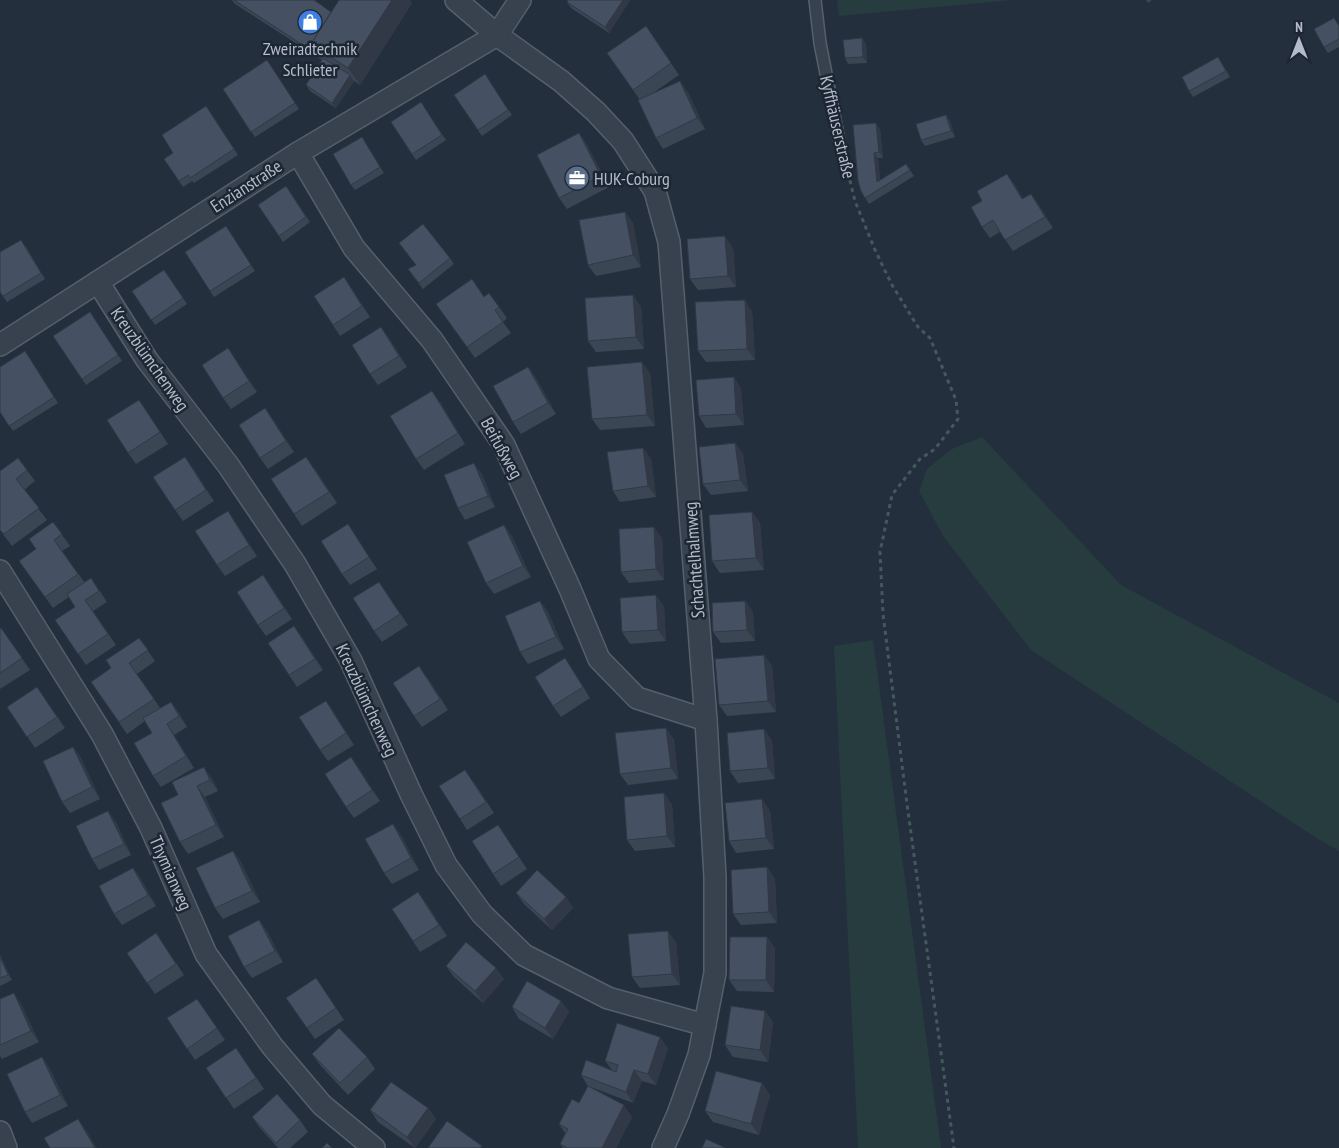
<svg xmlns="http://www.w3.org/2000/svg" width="1339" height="1148" viewBox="0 0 1339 1148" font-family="'PT Sans Narrow',sans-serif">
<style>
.green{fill:#263c3f}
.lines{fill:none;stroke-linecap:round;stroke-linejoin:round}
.service-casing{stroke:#565f6c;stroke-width:14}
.minor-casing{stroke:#565f6c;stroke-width:24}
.path{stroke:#44595c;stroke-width:3;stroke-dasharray:4 4;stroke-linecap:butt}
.service{stroke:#38414e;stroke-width:11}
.minor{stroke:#38414e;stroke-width:21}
.wall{fill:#3b4654}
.shaded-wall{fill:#303945}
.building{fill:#455162;stroke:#303945}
.labels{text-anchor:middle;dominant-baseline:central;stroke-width:5;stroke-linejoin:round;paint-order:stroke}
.poi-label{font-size:18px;fill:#b4bcc9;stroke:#1d2633}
.street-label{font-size:18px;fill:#b4bcc9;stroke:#1d2633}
</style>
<rect width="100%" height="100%" fill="#242f3e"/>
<!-- green -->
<g class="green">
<path d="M837 0H1013L839 16Z"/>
<path d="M982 437 1121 585 1339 703V851L1318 839 1031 650 943 536 919 491 927 469 952 449Z"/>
<path d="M873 640 941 1148H858L834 646Z"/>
</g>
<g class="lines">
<defs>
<path id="service" d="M815 0 820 43 839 140"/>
<g id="minor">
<path d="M456 0 497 35 561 81 596 112 623 141 655 191 669 242 706 720 715 877V973L699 1055 678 1114 663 1148"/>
<path d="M298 153 354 248 432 340 504 445 570 589 599 659 637 698 706 720"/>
<path d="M98 282 147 360 228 465 295 564 351 661 411 794 446 865 482 914 524 955 608 998 705 1025"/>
<path d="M0 345 298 153 497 35 520 0"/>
<path d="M0 571 102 734 151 828 206 954 272 1046 322 1105 374 1148"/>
<path d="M0 1132 6 1148"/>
</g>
</defs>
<!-- service casing -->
<use href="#service" class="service-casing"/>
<!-- minor casing -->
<use href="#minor" class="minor-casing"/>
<!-- path -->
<path class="path" d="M844 157 855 201 875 250 892 285 918 327 930 338 956 400 958 419 935 449 920 459 892 495 880 552 883 614 907 804 954 1148"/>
<!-- service -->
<use href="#service" class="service"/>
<!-- minor -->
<use href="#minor" class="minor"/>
</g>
<!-- wall -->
<g class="wall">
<path d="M232 0H314L331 12 412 3 360 85 354 81 336 108 310 91 306 85 322 60 235 4Z"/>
<path d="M568 0H630L609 33 571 8 567 2Z"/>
<path d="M1146 0H1152L1148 3Z"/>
<path d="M1339 25V47L1328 53 1324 47Z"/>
<path d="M646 26 679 75 650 95 688 92 705 129 663 149 656 138 640 100 607 53Z"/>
<path d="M862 38 866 44 867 63 848 64 845 58Z"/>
<path d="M267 60 299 109 255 137 223 89Z"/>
<path d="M1222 63 1230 77 1193 97 1189 91Z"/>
<path d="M485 74 512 115 482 136 454 95Z"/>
<path d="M421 102 446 140 416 160 391 122Z"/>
<path d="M206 106 238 155 194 183 192 181 183 187 164 159 173 153Z"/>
<path d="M950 121 955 137 925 146 921 140Z"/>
<path d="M880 129 883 158H878L880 180 910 170 914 176 869 204 861 191Z"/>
<path d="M579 133 587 145 609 187 567 209 559 198Z"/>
<path d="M362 137 384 173 355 190 351 185Z"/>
<path d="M1015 185 1023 199 1031 194 1039 205 1053 228 1013 251 1000 232 990 238 982 227Z"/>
<path d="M286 186 310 222 283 242 258 205Z"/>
<path d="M625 212 633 223 641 267 596 276 588 265Z"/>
<path d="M230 232 255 271 214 297 210 291Z"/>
<path d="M25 245 45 279 7 302 0 292Z"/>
<path d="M733 248 736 287 698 290 690 279Z"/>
<path d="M450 258 454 264 423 289 412 275Z"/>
<path d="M164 270 187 304 155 325 132 291Z"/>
<path d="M344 277 370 317 340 336 333 325Z"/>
<path d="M489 293 507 318 503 322 511 333 475 358 436 304 484 297Z"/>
<path d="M633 295 641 307 644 349 596 352 588 341Z"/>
<path d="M752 311 755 360 706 362 698 351Z"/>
<path d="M90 312 122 361 86 385 53 336Z"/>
<path d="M389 338 407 367 378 385 370 374Z"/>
<path d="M228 348 257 392 231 409 223 398Z"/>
<path d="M25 351 58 403 13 431 0 412Z"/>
<path d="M528 367 536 378 556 414 521 434 513 422Z"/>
<path d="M650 373 655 426 600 430 592 419Z"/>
<path d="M741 388 744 425 706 428 699 416Z"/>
<path d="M139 400 168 444 136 464 128 453Z"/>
<path d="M440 402 465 444 424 470 416 459Z"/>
<path d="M265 408 294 452 268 469 260 458Z"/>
<path d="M735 443 743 454 748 491 711 495 703 484Z"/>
<path d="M643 448 651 459 656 497 620 502 613 491Z"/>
<path d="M18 458 35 481 24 490 47 520 12 546 0 530V471Z"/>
<path d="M193 468 214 501 183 521 175 510Z"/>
<path d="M314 468 337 503 302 526 294 514Z"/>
<path d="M482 474 495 507 465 520 458 508Z"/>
<path d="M228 511 257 556 225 576 217 565Z"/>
<path d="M752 512 760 523 764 570 720 573 712 561Z"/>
<path d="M53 522 70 546 62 551 85 583 91 578 107 602 93 611 116 645 86 665 55 620 75 607 69 597 53 608 19 561 36 549Z"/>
<path d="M504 525 512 536 531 577 494 594 486 583Z"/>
<path d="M355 536 377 569 350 585 342 574Z"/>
<path d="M662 538 664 580 629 583 621 572Z"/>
<path d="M263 575 292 619 266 636 258 625Z"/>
<path d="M379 582 408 625 382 642 374 631Z"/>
<path d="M540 601 548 612 564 649 528 664 520 652Z"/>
<path d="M745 601 753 612 755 641 721 643 713 632Z"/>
<path d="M664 606 666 641 630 644 622 632Z"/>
<path d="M1 628 30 670 0 689V629Z"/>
<path d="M302 637 323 670 297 687 289 675Z"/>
<path d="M139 638 155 661 137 674 160 708 171 702 179 713 187 727 174 735 194 768 161 787 153 776 152 733 145 721 127 734 91 682 111 668Z"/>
<path d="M764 655 772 666 776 712 727 716 719 705Z"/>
<path d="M573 670 590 698 561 717 553 706Z"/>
<path d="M427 677 448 710 422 727 414 716Z"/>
<path d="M37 687 65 728 35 748 7 707Z"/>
<path d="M326 701 354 745 328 761 320 750Z"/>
<path d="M764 729 772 741 775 779 738 783 730 771Z"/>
<path d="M674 739 678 779 628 785 620 774Z"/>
<path d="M73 747 81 758 100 799 70 813 62 802Z"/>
<path d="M351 757 380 801 354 818 346 807Z"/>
<path d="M212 778 218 791 205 797 224 837 188 854 180 842 161 803Z"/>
<path d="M473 781 494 813 467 830 460 819Z"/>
<path d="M664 793 672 805 675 847 635 851 627 840Z"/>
<path d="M762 799 770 811 774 849 736 853 729 841Z"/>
<path d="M116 822 131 855 99 870 92 859Z"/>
<path d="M498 825 527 869 501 886 493 874Z"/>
<path d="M401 835 419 870 392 884 384 873Z"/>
<path d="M233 851 241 862 260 902 223 919 215 908Z"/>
<path d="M767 867 775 879 777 923 741 925 733 914Z"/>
<path d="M133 868 141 879 156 906 122 925 114 914Z"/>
<path d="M516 893 566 897 573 908 552 930 524 904Z"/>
<path d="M426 903 447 936 420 952 413 941Z"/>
<path d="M259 920 267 931 283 962 252 978 244 967Z"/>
<path d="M156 933 184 975 155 994 127 953Z"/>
<path d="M767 937 775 948 774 992 737 991 729 980Z"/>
<path d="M676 942 680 985 640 988 632 977Z"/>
<path d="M0 955 12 980 0 986Z"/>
<path d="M446 966 504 979 483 1003 454 977Z"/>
<path d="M316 978 344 1020 315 1039 286 998Z"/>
<path d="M0 999 21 1004 39 1042 2 1059 0 1056Z"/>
<path d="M197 999 225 1040 195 1060 167 1018Z"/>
<path d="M561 1001 569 1012 553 1039 519 1019 512 1007Z"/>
<path d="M765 1011 773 1022 768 1062 733 1057 725 1045Z"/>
<path d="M236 1048 264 1089 234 1109 206 1068Z"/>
<path d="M668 1048 656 1085 642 1081 633 1103 588 1086 581 1075 612 1070 605 1061Z"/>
<path d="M312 1054 367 1057 375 1069 348 1095 320 1065Z"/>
<path d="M42 1057 50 1069 68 1106 32 1123 25 1112Z"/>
<path d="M762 1083 770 1095 759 1135 713 1122 705 1111Z"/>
<path d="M579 1103 632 1117 616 1148H563L560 1144 565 1133 559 1124Z"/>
<path d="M428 1108 436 1119 415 1148 378 1122 370 1110Z"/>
<path d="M252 1117 300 1120 308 1132 290 1148H278L260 1128Z"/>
</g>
<!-- shaded-wall -->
<g class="shaded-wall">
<path d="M392 0H410L412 3 360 85 348 68Z"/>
<path d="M623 0H630L609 33 605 27Z"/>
<path d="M862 38 866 44 867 63 863 57Z"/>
<path d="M350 75 354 81 336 108 332 103Z"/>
<path d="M680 81 688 92 705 129 697 118Z"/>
<path d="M946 115 950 121 955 137 951 131Z"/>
<path d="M876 123 880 129 883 158 879 152Z"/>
<path d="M579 133 587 145 609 187 601 176Z"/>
<path d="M874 153 878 158 881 188 877 182Z"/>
<path d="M1007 174 1015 185 1030 210 1022 199Z"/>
<path d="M1031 194 1039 205 1053 228 1045 217Z"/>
<path d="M625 212 633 223 641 267 633 255Z"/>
<path d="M725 236 733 248 736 287 728 276Z"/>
<path d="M344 277 352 289 370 317 362 306Z"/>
<path d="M633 295 641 307 644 349 636 337Z"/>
<path d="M745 300 752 311 755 360 747 349Z"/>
<path d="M381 327 389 338 407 367 399 356Z"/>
<path d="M228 348 236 360 257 392 249 381Z"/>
<path d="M642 362 650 373 655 426 647 415Z"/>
<path d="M528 367 536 378 556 414 548 403Z"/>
<path d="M734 377 741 388 744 425 736 414Z"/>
<path d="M432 391 440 402 465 444 458 433Z"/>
<path d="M265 408 273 419 294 452 286 441Z"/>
<path d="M735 443 743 454 748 491 740 480Z"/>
<path d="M643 448 651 459 656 497 648 486Z"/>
<path d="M185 457 193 468 214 501 206 490Z"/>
<path d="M474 463 482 474 495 507 488 496Z"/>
<path d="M228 511 235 522 257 556 249 545Z"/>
<path d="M752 512 760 523 764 570 756 558Z"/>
<path d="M504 525 512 536 531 577 523 566Z"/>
<path d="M654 527 662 538 664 580 656 569Z"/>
<path d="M263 575 271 586 292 619 284 608Z"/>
<path d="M656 595 664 606 666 641 658 630Z"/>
<path d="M540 601 548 612 564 649 556 637Z"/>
<path d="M745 601 753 612 755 641 747 630Z"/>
<path d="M294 626 302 637 323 670 315 659Z"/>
<path d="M764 655 772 666 776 712 768 701Z"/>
<path d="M326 701 334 712 354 745 346 733Z"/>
<path d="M171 702 179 713 187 727 179 716Z"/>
<path d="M167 724 174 735 194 768 186 756Z"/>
<path d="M666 728 674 739 678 779 671 768Z"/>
<path d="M764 729 772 741 775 779 768 768Z"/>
<path d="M73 747 81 758 100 799 92 787Z"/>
<path d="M351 757 359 768 380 801 372 790Z"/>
<path d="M204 767 212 778 218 791 210 780Z"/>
<path d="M197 786 205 797 224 837 216 825Z"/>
<path d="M664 793 672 805 675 847 667 836Z"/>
<path d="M762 799 770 811 774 849 766 838Z"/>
<path d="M108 811 116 822 131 855 124 844Z"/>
<path d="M393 824 401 835 419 870 411 858Z"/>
<path d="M498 825 506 836 527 869 519 857Z"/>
<path d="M233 851 241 862 260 902 252 891Z"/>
<path d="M767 867 775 879 777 923 769 912Z"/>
<path d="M133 868 141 879 156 906 148 895Z"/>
<path d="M418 892 426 903 447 936 439 925Z"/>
<path d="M566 897 573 908 552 930 544 919Z"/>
<path d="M259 920 267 931 283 962 275 951Z"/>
<path d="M668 931 676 942 680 985 672 974Z"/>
<path d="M767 937 775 948 774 992 766 980Z"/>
<path d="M0 955 12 980 8 975 0 957Z"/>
<path d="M496 968 504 979 483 1003 475 991Z"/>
<path d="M14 993 21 1004 39 1042 31 1031Z"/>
<path d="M561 1001 569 1012 553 1039 545 1028Z"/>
<path d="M765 1011 773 1022 768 1062 760 1050Z"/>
<path d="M660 1037 668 1048 656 1085 648 1074Z"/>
<path d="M42 1057 50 1069 68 1106 60 1095Z"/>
<path d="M634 1070 642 1081 633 1103 626 1092Z"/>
<path d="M762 1083 770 1095 759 1135 751 1124Z"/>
<path d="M624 1105 632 1117 616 1148H602Z"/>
<path d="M428 1108 436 1119 415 1148 407 1137Z"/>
<path d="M78 1119 86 1130 97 1148H95Z"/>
</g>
<!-- building -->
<g class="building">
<path d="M234 0H314L331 12 311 44 318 55Z"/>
<path d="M339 0H392L348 68 311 44Z"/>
<path d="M568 0H623L605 27 567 2Z"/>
<path d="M1334 18 1339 26V39L1324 47 1314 29Z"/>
<path d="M646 26 671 63 633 90 607 53Z"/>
<path d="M862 38 863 57 845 58 843 40Z"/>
<path d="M1218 57 1226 71 1189 91 1182 77Z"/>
<path d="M323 58 350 75 332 103 306 85Z"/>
<path d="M267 60 295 103 251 132 223 89Z"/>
<path d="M485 74 508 110 478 130 454 95Z"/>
<path d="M680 81 697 118 656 138 638 100Z"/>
<path d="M421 102 442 135 412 154 391 122Z"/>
<path d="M206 106 234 149 190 178 188 175 179 181 164 159 173 153 162 135Z"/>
<path d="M946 115 951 131 921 140 916 124Z"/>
<path d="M876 123 879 152 874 153 877 182 906 164 910 170 865 198 861 191 858 181 853 125Z"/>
<path d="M579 133 601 176 559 198 537 155Z"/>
<path d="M362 137 380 167 351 185 333 154Z"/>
<path d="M1007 174 1022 199 1031 194 1045 217 1005 240 993 220 982 227 971 207 982 201 977 191Z"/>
<path d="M286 186 306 217 279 236 258 205Z"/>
<path d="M625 212 633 255 588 265 579 220Z"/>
<path d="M423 224 450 258 419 283 408 269 416 265 399 243Z"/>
<path d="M226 226 251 265 210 291 185 252Z"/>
<path d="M725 236 728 276 690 279 687 239Z"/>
<path d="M21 240 41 273 3 296 0 292V252Z"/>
<path d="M164 270 183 298 151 320 132 291Z"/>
<path d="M344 277 362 306 333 325 314 296Z"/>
<path d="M472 279 484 297 489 293 499 307 495 310 503 322 467 347 436 304Z"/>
<path d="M633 295 636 337 588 341 585 298Z"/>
<path d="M745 300 747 349 698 351 695 302Z"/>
<path d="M90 312 118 355 82 379 53 336Z"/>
<path d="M381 327 399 356 370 374 352 345Z"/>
<path d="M228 348 249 381 223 398 202 365Z"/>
<path d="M25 351 54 397 9 426 0 412V367Z"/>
<path d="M642 362 647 415 592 419 587 367Z"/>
<path d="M528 367 548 403 513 422 493 386Z"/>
<path d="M734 377 736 414 699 416 696 380Z"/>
<path d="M432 391 458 433 416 459 390 416Z"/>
<path d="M139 400 160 432 128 453 107 420Z"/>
<path d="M265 408 286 441 260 458 239 425Z"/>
<path d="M735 443 740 480 703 484 699 447Z"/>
<path d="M643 448 648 486 613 491 607 452Z"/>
<path d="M185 457 206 490 175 510 153 477Z"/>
<path d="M306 457 329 492 294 514 271 479Z"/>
<path d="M18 458 27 470 16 479 39 508 4 534 0 530V471Z"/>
<path d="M474 463 488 496 458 508 444 475Z"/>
<path d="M228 511 249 545 217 565 195 531Z"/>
<path d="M752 512 756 558 712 561 709 515Z"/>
<path d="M53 522 62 534 54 540 78 574 45 597 19 561 36 549 29 539Z"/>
<path d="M348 524 369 557 342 574 321 541Z"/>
<path d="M504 525 523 566 486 583 467 542Z"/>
<path d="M654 527 656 569 621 572 619 529Z"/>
<path d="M263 575 284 608 258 625 237 592Z"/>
<path d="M91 578 99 591 85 600 108 634 78 654 55 620 75 607 67 594Z"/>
<path d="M379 582 400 614 374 631 353 598Z"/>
<path d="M656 595 658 630 622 632 620 598Z"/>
<path d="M540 601 556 637 520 652 505 616Z"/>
<path d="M745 601 747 630 713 632 712 603Z"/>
<path d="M294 626 315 659 289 675 268 643Z"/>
<path d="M1 628 22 658 0 673V629Z"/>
<path d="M139 638 148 650 129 663 154 699 119 722 91 682 111 668 106 660Z"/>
<path d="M764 655 768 701 719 705 715 659Z"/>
<path d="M565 658 583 687 553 706 535 677Z"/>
<path d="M419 666 440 699 414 716 393 683Z"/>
<path d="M37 687 57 717 27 737 7 707Z"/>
<path d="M326 701 346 733 320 750 299 717Z"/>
<path d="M171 702 179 716 167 724 186 756 153 776 134 743 152 733 143 718Z"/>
<path d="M666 728 671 768 620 774 615 733Z"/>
<path d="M764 729 768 768 730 771 727 733Z"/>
<path d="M73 747 92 787 62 802 43 761Z"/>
<path d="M351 757 372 790 346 807 325 774Z"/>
<path d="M204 767 210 780 197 786 216 825 180 842 161 803 178 795 172 782Z"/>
<path d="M465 770 486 802 460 819 439 786Z"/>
<path d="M664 793 667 836 627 840 624 797Z"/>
<path d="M762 799 766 838 729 841 725 803Z"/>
<path d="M108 811 124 844 92 859 76 826Z"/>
<path d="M393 824 411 858 384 873 365 839Z"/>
<path d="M498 825 519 857 493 874 472 841Z"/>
<path d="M233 851 252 891 215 908 196 868Z"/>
<path d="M767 867 769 912 733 914 731 870Z"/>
<path d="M133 868 148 895 114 914 99 886Z"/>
<path d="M537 870 566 897 544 919 516 893Z"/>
<path d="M418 892 439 925 413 941 392 909Z"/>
<path d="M259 920 275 951 244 967 228 936Z"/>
<path d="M668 931 672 974 632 977 628 934Z"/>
<path d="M156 933 176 964 147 983 127 953Z"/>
<path d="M730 937H767L766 980H729Z"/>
<path d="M466 942 496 968 475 991 446 966Z"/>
<path d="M0 957 8 975 0 978Z"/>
<path d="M316 978 336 1008 307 1028 286 998Z"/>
<path d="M527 981 561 1001 545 1028 512 1007Z"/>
<path d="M14 993 31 1031 0 1045V999Z"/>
<path d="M197 999 217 1028 187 1049 167 1018Z"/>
<path d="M731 1006 765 1011 760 1050 725 1045Z"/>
<path d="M617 1023 660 1037 648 1074 634 1070 626 1092 581 1075 586 1060 616 1072 618 1065 605 1061Z"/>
<path d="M339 1028 367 1057 340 1083 312 1054Z"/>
<path d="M236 1048 256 1078 226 1098 206 1068Z"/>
<path d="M42 1057 60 1095 25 1112 7 1074Z"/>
<path d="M716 1071 762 1083 751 1124 705 1111Z"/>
<path d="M391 1082 428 1108 407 1137 370 1110Z"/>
<path d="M588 1086 624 1105 602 1148H568L560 1144 568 1129 559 1124 572 1099 579 1103Z"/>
<path d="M277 1094 300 1120 276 1143 252 1117Z"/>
<path d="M78 1119 95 1148H50L44 1138Z"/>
<path d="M447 1121 482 1146 480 1148H428Z"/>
<path d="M706 1139 726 1148H702Z"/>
<path d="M327 1143 332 1148H322Z"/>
</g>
<!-- icons -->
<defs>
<symbol id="shop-disc" viewBox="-11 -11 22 22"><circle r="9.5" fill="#3f7fe0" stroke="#1d2633"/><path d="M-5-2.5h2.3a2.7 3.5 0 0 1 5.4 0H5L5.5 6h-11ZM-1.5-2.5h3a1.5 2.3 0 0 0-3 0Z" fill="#fff"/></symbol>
<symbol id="office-disc" viewBox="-11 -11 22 22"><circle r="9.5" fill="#5c6f8a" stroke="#1d2633"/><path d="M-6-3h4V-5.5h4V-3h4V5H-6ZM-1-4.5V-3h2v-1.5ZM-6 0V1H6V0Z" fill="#fff"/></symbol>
</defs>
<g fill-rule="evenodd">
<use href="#shop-disc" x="296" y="8" width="28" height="28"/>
<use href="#office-disc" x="563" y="164" width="28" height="28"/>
</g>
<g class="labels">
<!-- poi labels -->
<g class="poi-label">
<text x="310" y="48">Zweiradtechnik<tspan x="310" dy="21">Schlieter</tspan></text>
<text x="594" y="178" text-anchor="start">HUK-Coburg</text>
</g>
<!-- street labels -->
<g class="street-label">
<text transform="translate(838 127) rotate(77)">Kyffhäuserstraße</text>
<text transform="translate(246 186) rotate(-33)">Enzianstraße</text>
<text transform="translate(150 359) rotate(55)">Kreuzblümchenweg</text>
<text transform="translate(502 448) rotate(61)">Beifußweg</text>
<text transform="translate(694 560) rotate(-94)">Schachtelhalmweg</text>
<text transform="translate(367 700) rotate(65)">Kreuzblümchenweg</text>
<text transform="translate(171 873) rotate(66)">Thymianweg</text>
</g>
</g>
<!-- north arrow -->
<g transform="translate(1299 40)" stroke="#1d2633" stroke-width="4" paint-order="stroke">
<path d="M0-4L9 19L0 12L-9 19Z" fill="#b4bcc9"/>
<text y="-8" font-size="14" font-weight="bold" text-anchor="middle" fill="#b4bcc9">N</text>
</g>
</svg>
